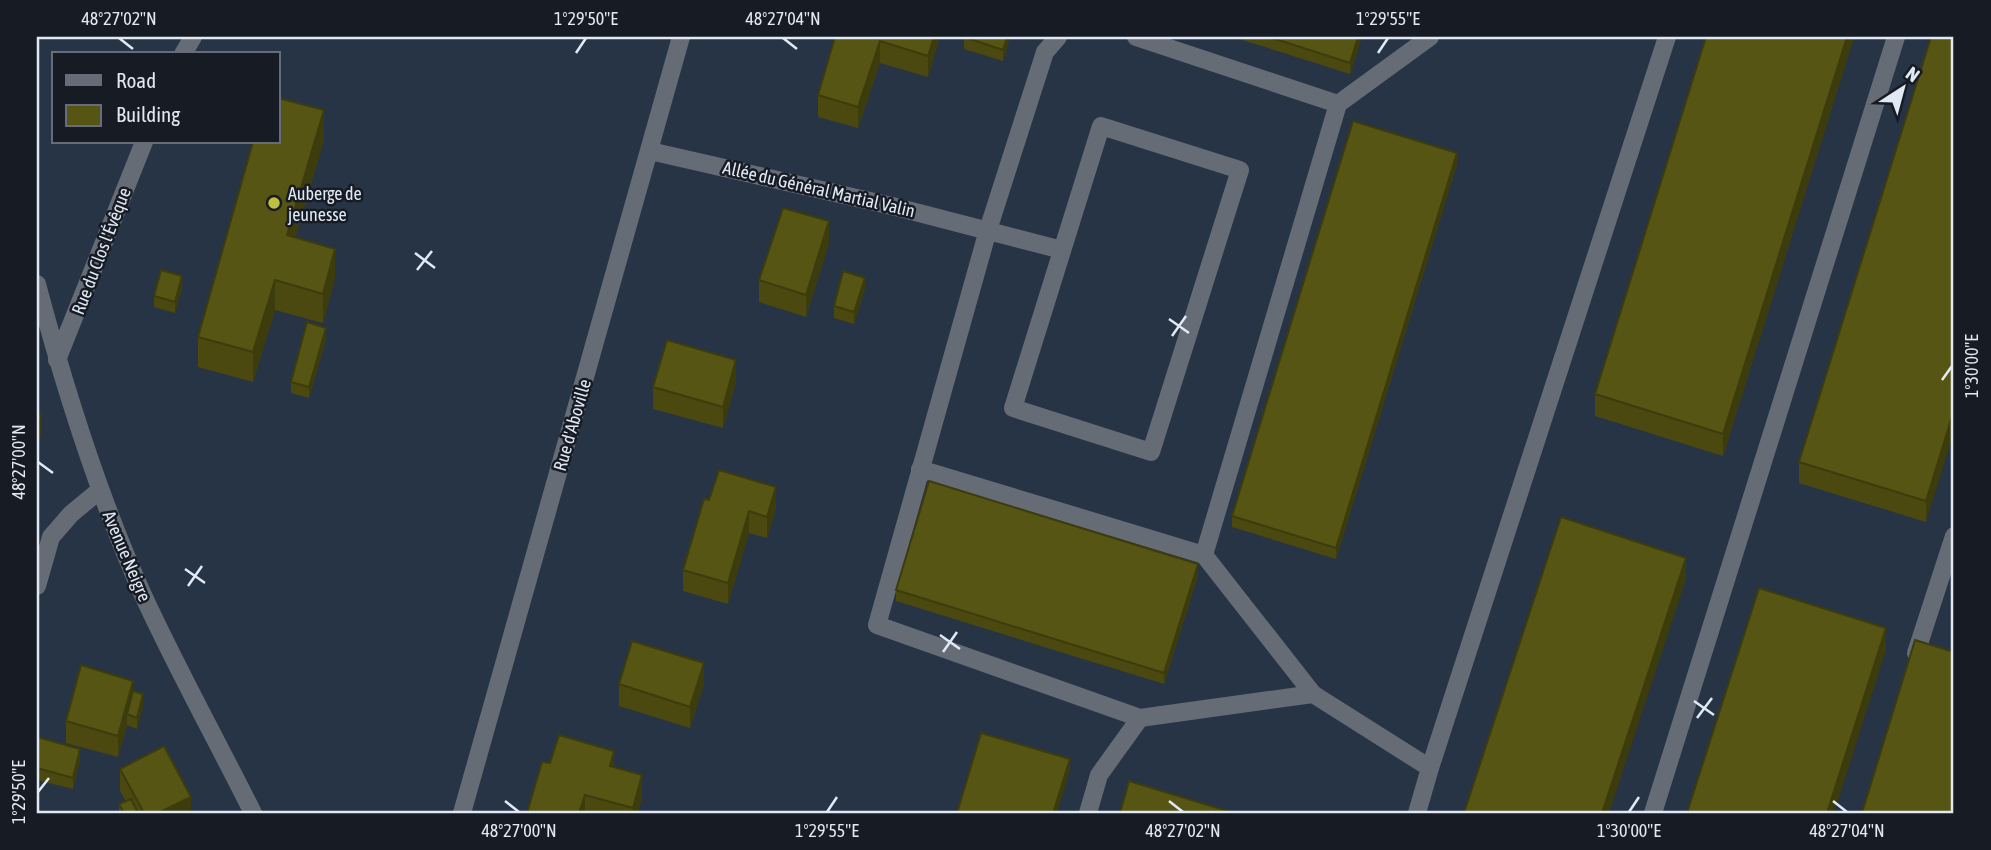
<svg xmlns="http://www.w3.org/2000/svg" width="1991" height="850" viewBox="0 0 1991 850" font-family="'Asap Condensed',sans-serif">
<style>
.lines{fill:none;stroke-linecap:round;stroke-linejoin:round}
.service{stroke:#656c75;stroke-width:18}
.minor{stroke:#656c75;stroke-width:18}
.wall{fill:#4b4910}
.shaded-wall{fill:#3d3c0d}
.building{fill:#575513;stroke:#3d3c0d;stroke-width:2}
.ticks{fill:none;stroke:#e1e9f5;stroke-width:2.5}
.poi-dot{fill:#c0be40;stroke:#161b24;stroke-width:2.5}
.labels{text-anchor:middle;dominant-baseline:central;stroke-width:5;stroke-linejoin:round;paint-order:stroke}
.street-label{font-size:18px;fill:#e1e9f5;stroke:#161b24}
.poi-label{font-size:18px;fill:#e1e9f5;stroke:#161b24;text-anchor:start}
.neatline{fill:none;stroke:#e1e9f5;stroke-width:2.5}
.ticks-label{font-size:18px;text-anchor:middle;fill:#e1e9f5}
</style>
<rect width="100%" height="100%" fill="#273446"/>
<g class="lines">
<!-- service -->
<g class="service">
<path d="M1058 37 1045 52 988 230 877 625 1140 718 1313 694 1430 768"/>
<path d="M1136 37 1338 104"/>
<path d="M1916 653 1954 536"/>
<path d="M1313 694 1204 555 1338 104 1430 37"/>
<path d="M1088 813 1099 775 1140 718"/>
<path d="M1417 813 1430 768 1667 37"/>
<path d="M1653 813 1896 37"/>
</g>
<!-- minor -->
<g class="minor">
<path d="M183 54 193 37"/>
<path d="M1101 126 1240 170 1151 452 1013 408Z"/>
<path d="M650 151 892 206 1062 250"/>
<path d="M37 284C65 390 98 495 143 595 177 669 217 741 253 813"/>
<path d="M57 360 144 142"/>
<path d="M920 469 1204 555"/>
<path d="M37 586 51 537 71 514 100 490"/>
<path d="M462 813 681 37"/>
</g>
</g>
<!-- wall -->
<g class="wall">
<path d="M835 37H939V40L928 77 880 63 858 128 818 117V95Z"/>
<path d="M964 37H1010L1003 61 964 49Z"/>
<path d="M1233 37H1362L1350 74Z"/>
<path d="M1706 37H1854L1723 456 1595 416V394Z"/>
<path d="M1931 37 1926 522 1799 483V462Z"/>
<path d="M324 140 295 238 335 278 323 323 275 310 253 382 198 367V337Z"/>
<path d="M1457 164 1336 559 1232 527V516Z"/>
<path d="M829 243 806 317 759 302V280Z"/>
<path d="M182 287 175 313 154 307V296Z"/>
<path d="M865 289 854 324 834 318V306Z"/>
<path d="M326 339 309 398 291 393V382Z"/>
<path d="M736 382 723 428 653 409V387Z"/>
<path d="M704 499 776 508 767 538 749 533 728 604 683 591V570Z"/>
<path d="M1198 575 1164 684 896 601V590Z"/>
<path d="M619 684H704L690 728 619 706Z"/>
<path d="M133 691 143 705 137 729 127 725 118 757 66 743V721Z"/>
<path d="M37 739 80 760 73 789 37 780Z"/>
<path d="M550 763 614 767 642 797 638 813H527Z"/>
<path d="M120 769 191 813H119V804L126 801 120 791Z"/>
</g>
<!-- shaded-wall -->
<g class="shaded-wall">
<path d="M934 37H939V40L928 77V56Z"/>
<path d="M1007 37H1010L1003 61V50Z"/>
<path d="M1358 37H1362L1350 74V63Z"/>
<path d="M1847 37H1854L1723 456V434Z"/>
<path d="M880 41V63L858 128V107Z"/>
<path d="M324 110V140L287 265V235Z"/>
<path d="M1457 153V164L1336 559V548Z"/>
<path d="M829 221V243L806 317V295Z"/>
<path d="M335 249V278L323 323V294Z"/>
<path d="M182 276V287L175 313V302Z"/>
<path d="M865 278V289L854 324V312Z"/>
<path d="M275 280V310L253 382V352Z"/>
<path d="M326 328V339L309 398V387Z"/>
<path d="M736 360V382L723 428V407Z"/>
<path d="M1954 410V432L1926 522V501Z"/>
<path d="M41 415V436L37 452V430Z"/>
<path d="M776 487V508L767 538V517Z"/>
<path d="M749 511V533L728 604V583Z"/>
<path d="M1686 558V579L1609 813H1602Z"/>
<path d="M1198 564V575L1164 684V673Z"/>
<path d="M1886 628V650L1834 813H1827Z"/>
<path d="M704 663V684L690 728V707Z"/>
<path d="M133 681V702L127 714V725L118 757V736Z"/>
<path d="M143 694V705L137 729V718Z"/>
<path d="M80 749V760L73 789V778Z"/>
<path d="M614 751V773L610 766Z"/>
<path d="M1070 759V770L1057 813H1053Z"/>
<path d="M642 775V797L638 813H633V808Z"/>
<path d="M585 795V813H579Z"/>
<path d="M191 797V813H158Z"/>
</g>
<!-- building -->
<g class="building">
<path d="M835 37H934L928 56 880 41 858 107 818 95Z"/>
<path d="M964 37H1007L1003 50Z"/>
<path d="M1269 37H1358L1350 63Z"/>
<path d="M1706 37H1847L1723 434 1595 394Z"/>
<path d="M1931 37H1954V410L1926 501 1799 462Z"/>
<path d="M278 98 324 110 287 235 335 249 323 294 275 280 253 352 198 337 253 142H278Z"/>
<path d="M1353 121 1457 153 1336 548 1232 516Z"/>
<path d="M783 208 829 221 806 295 759 280Z"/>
<path d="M161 270 182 276 175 302 154 296Z"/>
<path d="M843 271 865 278 854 312 834 306Z"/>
<path d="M307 322 326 328 309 387 291 382Z"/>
<path d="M667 340 736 360 723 407 653 387Z"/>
<path d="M37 414 41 415 37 430Z"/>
<path d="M719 470 776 487 767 517 749 511 728 583 683 570 704 499 709 500Z"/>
<path d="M929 481 1198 564 1164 673 896 590Z"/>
<path d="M1561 517 1686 558 1602 813H1464Z"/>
<path d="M1759 588 1886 628 1827 813H1687Z"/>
<path d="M1915 640 1954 652V813H1862Z"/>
<path d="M632 641 704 663 690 707 619 684Z"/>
<path d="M81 665 133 681 118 736 66 721Z"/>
<path d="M133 691 143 694 137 718 127 714Z"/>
<path d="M981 733 1070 759 1053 813H957Z"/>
<path d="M559 735 614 751 610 766 642 775 633 808 585 795 579 813H527L542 762 550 763Z"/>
<path d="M37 737 80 749 73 778 37 768Z"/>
<path d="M164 746 191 797 158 813H144L120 769Z"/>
<path d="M1129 781 1234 813H1120Z"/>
<path d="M131 799 138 813H124L119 804Z"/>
</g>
<!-- ticks -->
<path class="ticks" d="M119 38 133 49M783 38 797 49M576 53 586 38M1378 53 1388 38M415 253 435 268M417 270 432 251M1169 319 1189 333M1172 336 1186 316M1942 380 1952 366M38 462 53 473M185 569 205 583M188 586 202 566M940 635 960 649M943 652 957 632M1694 701 1714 715M1697 718 1712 698M38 792 49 778M505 801 519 812M1169 801 1183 812M1833 801 1847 812M827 812 837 797M1629 812 1639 797"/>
<!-- markers -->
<circle class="poi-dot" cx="274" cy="203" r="7"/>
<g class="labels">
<!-- street labels -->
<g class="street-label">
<text transform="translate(819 189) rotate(13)">Allée du Général Martial Valin</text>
<text transform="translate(101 251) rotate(-69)">Rue du Clos l'Évêque</text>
<text transform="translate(572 425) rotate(-74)">Rue d'Aboville</text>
<text transform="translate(127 556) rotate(67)">Avenue Neigre</text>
</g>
<!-- poi labels -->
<g class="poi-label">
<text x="288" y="193">Auberge de<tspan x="288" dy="21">jeunesse</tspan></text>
</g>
</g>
<!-- border -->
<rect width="1991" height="850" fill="none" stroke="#161b24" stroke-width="77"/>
<!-- legend -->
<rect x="52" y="52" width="228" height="91" fill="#161b24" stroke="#676d78" stroke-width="2"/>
<rect x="66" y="75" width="35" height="10" fill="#656c75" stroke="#676d78" stroke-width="2"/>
<text x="116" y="88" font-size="21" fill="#e1e9f5">Road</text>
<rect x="66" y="105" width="35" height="21" fill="#575513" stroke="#676d78" stroke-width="2"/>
<text x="116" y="122" font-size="21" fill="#e1e9f5">Building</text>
<!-- north arrow -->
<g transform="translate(1903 88) rotate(36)" stroke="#161b24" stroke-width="5" paint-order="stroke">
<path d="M0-5L12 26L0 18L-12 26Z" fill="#e1e9f5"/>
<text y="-10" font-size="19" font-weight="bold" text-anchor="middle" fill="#e1e9f5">N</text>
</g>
<rect x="38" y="38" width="1914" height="774" class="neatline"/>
<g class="ticks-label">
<text x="119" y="25">48°27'02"N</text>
<text x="586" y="25">1°29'50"E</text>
<text x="783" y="25">48°27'04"N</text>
<text x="1388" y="25">1°29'55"E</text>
<text transform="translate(1972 366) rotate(-90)" y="6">1°30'00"E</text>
<text transform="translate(19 462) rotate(-90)" y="6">48°27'00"N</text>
<text transform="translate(19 792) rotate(-90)" y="6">1°29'50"E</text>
<text x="519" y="837">48°27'00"N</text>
<text x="827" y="837">1°29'55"E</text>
<text x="1183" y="837">48°27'02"N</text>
<text x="1629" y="837">1°30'00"E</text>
<text x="1847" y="837">48°27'04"N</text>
</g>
</svg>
